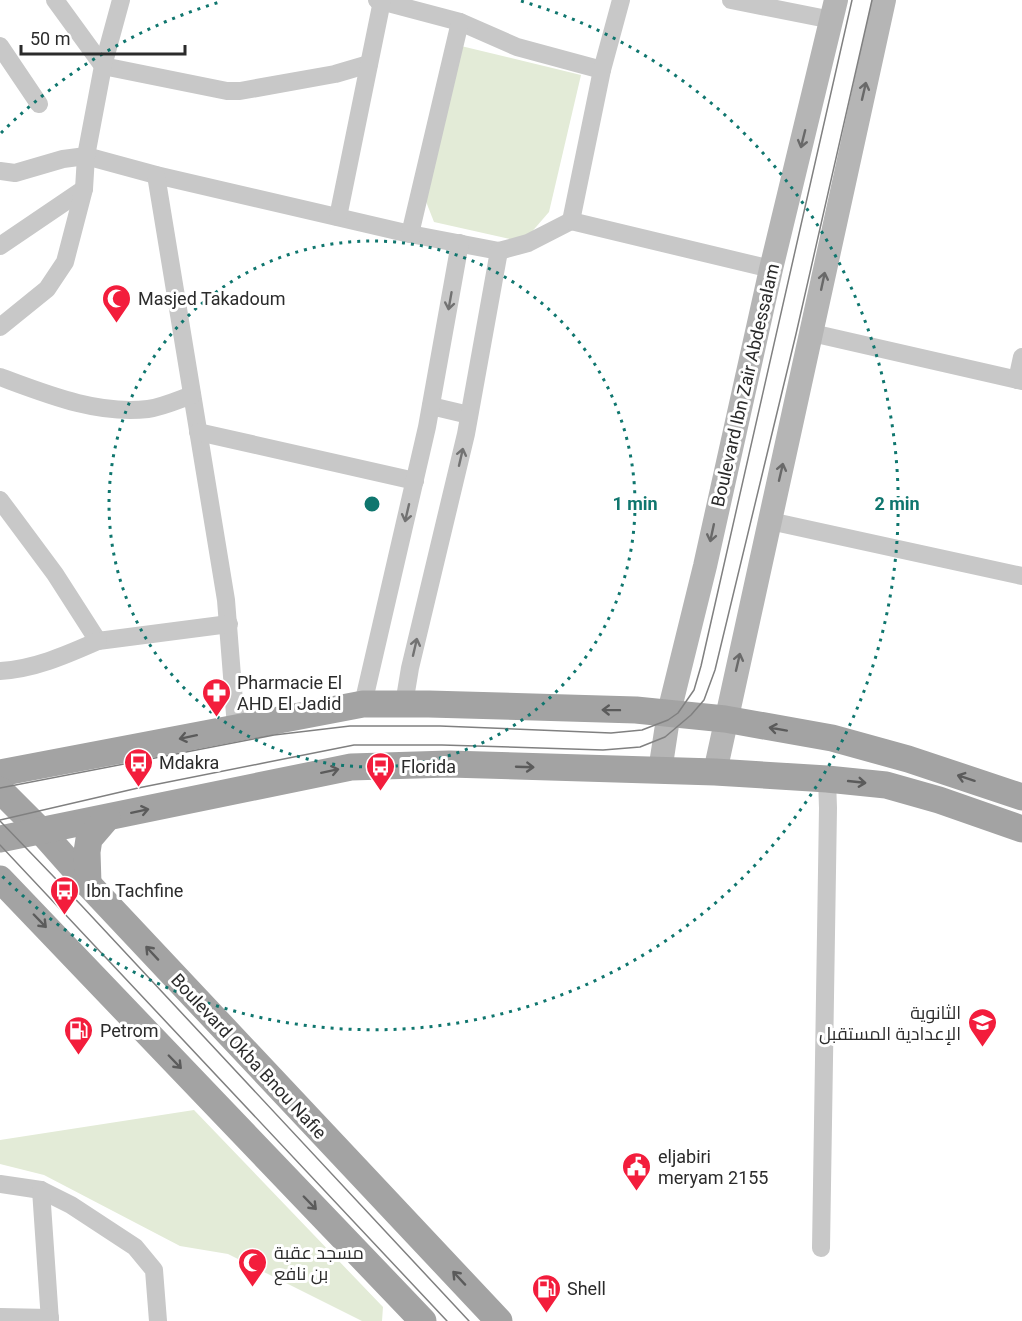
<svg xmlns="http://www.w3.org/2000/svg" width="1022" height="1321" viewBox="0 0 1022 1321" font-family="Roboto,Cairo,sans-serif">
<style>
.green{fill:#e3ebd7}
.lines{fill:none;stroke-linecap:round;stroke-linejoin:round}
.street{stroke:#c8c8c8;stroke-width:18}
.secondary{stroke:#b5b5b5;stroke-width:24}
.primary{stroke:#a3a3a3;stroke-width:27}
.tram{stroke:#808080;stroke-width:1.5}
.oneway{stroke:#696969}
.oneway2{stroke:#727272}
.oneway3{stroke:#5b5b5b}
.ring{fill:none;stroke:#0f766e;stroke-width:3;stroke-dasharray:3 6}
.labels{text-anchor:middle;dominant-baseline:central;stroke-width:6;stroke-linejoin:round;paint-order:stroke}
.poi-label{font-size:18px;fill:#2b2b2b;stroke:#fff;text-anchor:start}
.street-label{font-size:18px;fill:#2b2b2b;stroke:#fff}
.centre{fill:#0f766e;stroke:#fff;stroke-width:3}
.ring-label{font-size:18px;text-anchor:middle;font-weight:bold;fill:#0f766e;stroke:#fff;stroke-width:6;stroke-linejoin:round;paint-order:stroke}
</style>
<rect width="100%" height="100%" fill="#fff"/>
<!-- green -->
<g class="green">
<path d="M461 46 581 75 549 212 523 242 434 222 425 199Z"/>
<path d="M194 1110 383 1307 382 1321H362L228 1254 180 1246 44 1175 0 1164V1140Z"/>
</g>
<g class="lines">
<!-- street -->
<g class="street">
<path d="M55 0 103 66 227 91H240L335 74 369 64"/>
<path d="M377 0 460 22 517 47 602 70"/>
<path d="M731 0 832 20"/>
<path d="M0 46 39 104"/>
<path d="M0 171 15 173 63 159 86 156 156 175 410 234 499 251 528 243 571 221 771 269"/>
<path d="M156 175 226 600 236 727"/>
<path d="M338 217 382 1"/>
<path d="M571 221 602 70 621 0"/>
<path d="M410 234 460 22"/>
<path d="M0 246 84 189"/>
<path d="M0 327 47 289 65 262 84 189 86 156 103 66 121 0"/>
<path d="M812 333 1022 381"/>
<path d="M0 377C46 394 97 415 148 409 163 407 178 400 192 395"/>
<path d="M1017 380 1022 357"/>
<path d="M431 406 469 415"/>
<path d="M198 432 415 481"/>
<path d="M0 500 55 574 98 641 229 624"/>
<path d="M770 521 1022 576"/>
<path d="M0 671C35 669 66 655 98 641"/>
<path d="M363 704 427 427 460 243"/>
<path d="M404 704 410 668 466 434 499 251"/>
<path d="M0 1184 41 1190 71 1205 135 1247 154 1270 158 1321"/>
<path d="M41 1190 50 1321"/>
<path d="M821 1248 828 808 827 779"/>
<path d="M0 1317 50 1318"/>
</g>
<!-- secondary -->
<g class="secondary">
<path d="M660 771 669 712 705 566 771 269 836 0"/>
<path d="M715 772 884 0"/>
</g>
<!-- primary -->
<g class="primary">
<path d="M0 773 363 704H429L636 710 725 719 832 738 908 759 1022 797"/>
<path d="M0 790 41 831 88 884 499 1321"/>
<path d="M0 839 351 767 449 764 715 772 827 779 886 785 939 800 1022 829"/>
<path d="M0 879 423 1321"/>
<path d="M88 884 87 852 89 839 107 818"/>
</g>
<!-- tram -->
<g class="tram">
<path d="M0 788 274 735 350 726H440L611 733 642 730 668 720 678 713 694 690 701 666 852 0"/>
<path d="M0 820 138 788 354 745H442L603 750 640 747 665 737 691 715 704 700 715 670 796 334 872 0"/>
<path d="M0 821 81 905 469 1321"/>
<path d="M0 845 447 1321"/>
</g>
</g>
<!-- one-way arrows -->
<defs><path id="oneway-shaft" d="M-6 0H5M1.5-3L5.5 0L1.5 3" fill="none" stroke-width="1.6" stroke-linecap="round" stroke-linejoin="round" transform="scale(1.5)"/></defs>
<g class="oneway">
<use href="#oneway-shaft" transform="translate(864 91) rotate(-77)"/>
<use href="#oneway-shaft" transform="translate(803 139) rotate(104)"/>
<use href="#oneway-shaft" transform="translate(823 281) rotate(-78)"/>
<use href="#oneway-shaft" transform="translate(781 472) rotate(-77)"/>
<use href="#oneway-shaft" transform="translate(712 533) rotate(102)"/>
<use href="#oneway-shaft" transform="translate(738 662) rotate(-77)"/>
</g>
<g class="oneway2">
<use href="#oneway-shaft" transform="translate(450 301) rotate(100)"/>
<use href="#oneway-shaft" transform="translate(461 457) rotate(-77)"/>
<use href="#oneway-shaft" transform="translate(407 513) rotate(103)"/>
<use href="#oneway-shaft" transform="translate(415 647) rotate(-77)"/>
</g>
<g class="oneway3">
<use href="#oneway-shaft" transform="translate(611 710) rotate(-179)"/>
<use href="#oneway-shaft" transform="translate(778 729) rotate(-170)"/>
<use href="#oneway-shaft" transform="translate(188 737) rotate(168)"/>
<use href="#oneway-shaft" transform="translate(525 767) rotate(2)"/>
<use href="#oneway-shaft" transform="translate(330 771) rotate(-12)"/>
<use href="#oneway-shaft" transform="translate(966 778) rotate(-162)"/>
<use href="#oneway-shaft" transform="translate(857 782) rotate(6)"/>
<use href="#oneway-shaft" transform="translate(140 811) rotate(-12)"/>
<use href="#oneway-shaft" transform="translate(40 921) rotate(46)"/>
<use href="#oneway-shaft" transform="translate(152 953) rotate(-133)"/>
<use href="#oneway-shaft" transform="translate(175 1062) rotate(46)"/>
<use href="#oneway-shaft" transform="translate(310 1203) rotate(46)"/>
<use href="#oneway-shaft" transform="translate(459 1278) rotate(-133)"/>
</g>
<!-- distance rings -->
<g class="ring">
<circle cx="372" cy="504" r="263"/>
<path d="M1 133A525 525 0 0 1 223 1M521 1A525 525 0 1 1 1 875"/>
</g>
<!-- icons -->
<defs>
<symbol id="mosque-pin" viewBox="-11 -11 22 30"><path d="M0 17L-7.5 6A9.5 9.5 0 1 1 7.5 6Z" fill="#f31d3c" stroke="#fff"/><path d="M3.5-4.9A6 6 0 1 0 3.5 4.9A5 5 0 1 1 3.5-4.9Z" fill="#fff"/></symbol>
<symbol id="pharmacy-pin" viewBox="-11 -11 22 30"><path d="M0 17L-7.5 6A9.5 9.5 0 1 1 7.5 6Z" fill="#f31d3c" stroke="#fff"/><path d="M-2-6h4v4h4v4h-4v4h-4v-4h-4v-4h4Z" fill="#fff"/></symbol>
<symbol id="bus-pin" viewBox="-11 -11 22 30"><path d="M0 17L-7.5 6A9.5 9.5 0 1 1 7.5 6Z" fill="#f31d3c" stroke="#fff"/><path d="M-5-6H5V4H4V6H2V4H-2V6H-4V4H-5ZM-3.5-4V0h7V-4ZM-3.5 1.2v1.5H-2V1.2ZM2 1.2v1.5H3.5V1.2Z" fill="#fff"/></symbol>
<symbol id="university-pin" viewBox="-11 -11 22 30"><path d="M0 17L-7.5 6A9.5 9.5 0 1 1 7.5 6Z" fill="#f31d3c" stroke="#fff"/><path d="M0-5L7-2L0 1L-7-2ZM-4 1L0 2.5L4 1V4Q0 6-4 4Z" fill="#fff"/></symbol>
<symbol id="fuel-pin" viewBox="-11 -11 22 30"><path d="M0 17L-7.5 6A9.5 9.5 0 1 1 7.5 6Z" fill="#f31d3c" stroke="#fff"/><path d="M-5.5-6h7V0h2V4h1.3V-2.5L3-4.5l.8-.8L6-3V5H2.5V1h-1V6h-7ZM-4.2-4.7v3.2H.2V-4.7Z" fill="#fff"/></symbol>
<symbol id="civic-pin" viewBox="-11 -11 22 30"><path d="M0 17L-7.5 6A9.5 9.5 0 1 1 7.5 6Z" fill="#f31d3c" stroke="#fff"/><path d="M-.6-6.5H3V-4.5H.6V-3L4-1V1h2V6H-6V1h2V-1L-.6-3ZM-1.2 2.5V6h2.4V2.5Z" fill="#fff"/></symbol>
</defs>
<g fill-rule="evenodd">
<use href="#mosque-pin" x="100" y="282" width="33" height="45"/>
<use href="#pharmacy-pin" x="200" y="676" width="33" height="45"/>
<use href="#bus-pin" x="122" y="746" width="33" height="45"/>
<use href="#bus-pin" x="364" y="750" width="33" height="45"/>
<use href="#bus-pin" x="48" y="874" width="33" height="45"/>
<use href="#university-pin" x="966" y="1006" width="33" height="45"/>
<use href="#fuel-pin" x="62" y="1014" width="33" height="45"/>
<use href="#civic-pin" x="620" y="1150" width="33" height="45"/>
<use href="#mosque-pin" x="236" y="1246" width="33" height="45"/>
<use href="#fuel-pin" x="530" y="1272" width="33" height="45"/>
</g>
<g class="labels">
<!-- poi labels -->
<g class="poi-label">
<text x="138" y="298">Masjed Takadoum</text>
<text x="237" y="682">Pharmacie El<tspan x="237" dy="21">AHD El Jadid</tspan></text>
<text x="159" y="762">Mdakra</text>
<text x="401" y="766">Florida</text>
<text x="86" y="890">Ibn Tachfine</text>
<text x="961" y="1012" text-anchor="end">الثانوية<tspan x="961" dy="21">الإعدادية المستقبل</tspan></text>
<text x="100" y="1030">Petrom</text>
<text x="658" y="1156">eljabiri<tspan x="658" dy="21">meryam 2155</tspan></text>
<text x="274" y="1252">مسجد عقبة<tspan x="274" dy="21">بن نافع</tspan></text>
<text x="567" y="1288">Shell</text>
</g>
<!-- street labels -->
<g class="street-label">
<text transform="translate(745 385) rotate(-77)">Boulevard Ibn Zair Abdessalam</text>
<text transform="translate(249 1056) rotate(47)">Boulevard Okba Bnou Nafie</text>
</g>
</g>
<circle cx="372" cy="504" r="9" class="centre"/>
<g class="ring-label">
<text x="635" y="510">1 min</text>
<text x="897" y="510">2 min</text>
</g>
<!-- scale -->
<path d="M21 45v9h164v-9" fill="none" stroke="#2b2b2b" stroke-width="3"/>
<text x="30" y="45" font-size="18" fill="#2b2b2b" stroke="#ffffff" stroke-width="4.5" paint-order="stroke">50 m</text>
</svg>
